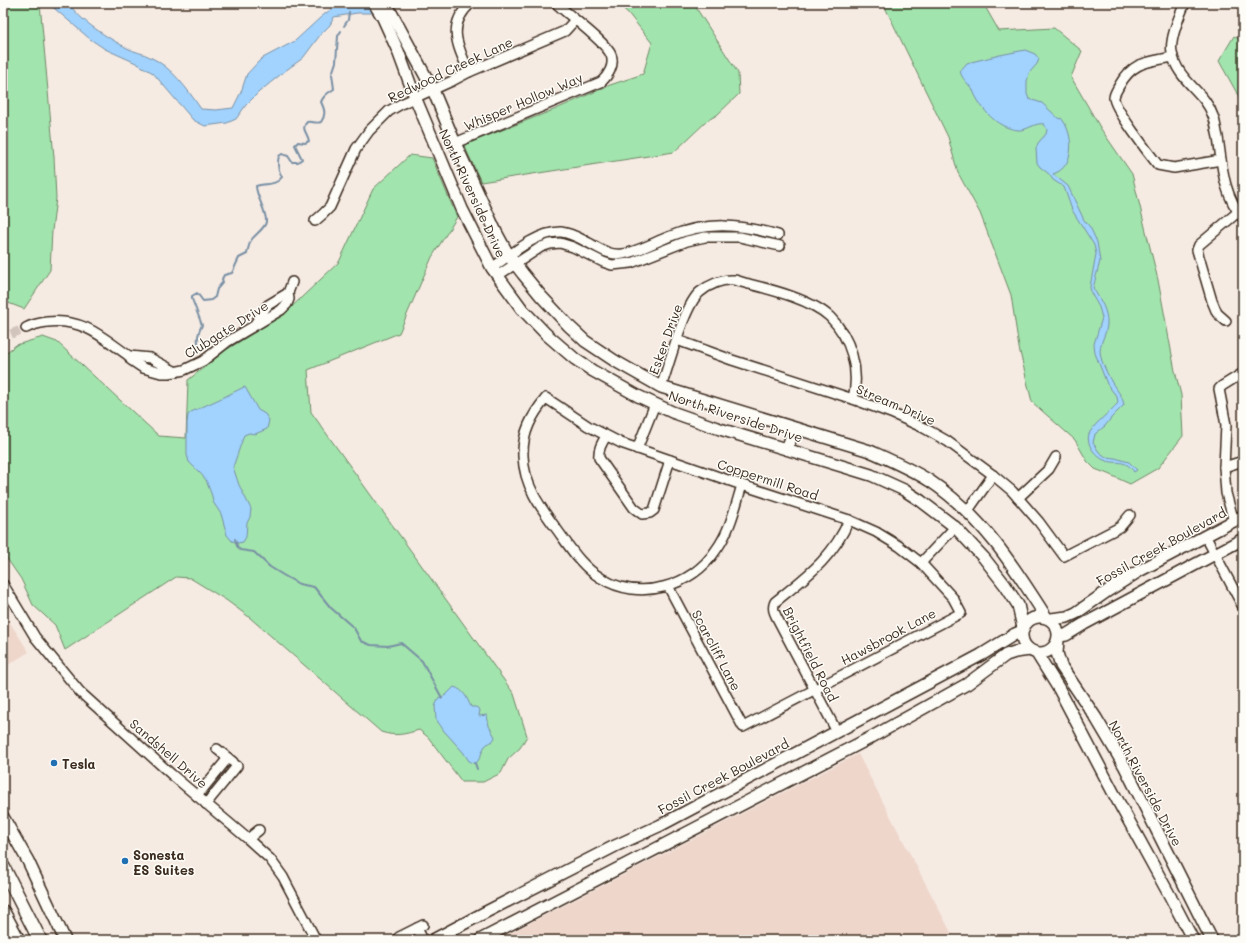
<svg xmlns="http://www.w3.org/2000/svg" width="1246" height="943" viewBox="0 0 1246 943" font-family="Mali,sans-serif">
<style>
.built{fill:#eed6cb}
.green{fill:#a2e4ad;stroke:#6e8766}
.water{fill:#a1d3fe;stroke:#788fa4}
.lines{fill:none;stroke-linecap:round;stroke-linejoin:round}
.stream{stroke:#788fa4;stroke-width:2}
.minor-tunnel{stroke:#d1c4bc;stroke-width:9;stroke-dasharray:9 4.5;stroke-linecap:butt}
.minor-casing{stroke:#3b2a1e;stroke-width:12}
.major-casing{stroke:#3b2a1e;stroke-width:14}
.highway-casing{stroke:#3b2a1e;stroke-width:16}
.minor{stroke:#fdfcf7;stroke-width:9}
.major{stroke:#fdfcf7;stroke-width:11}
.highway{stroke:#fdfcf7;stroke-width:13}
.poi-dot{fill:#1f6fb2;stroke:#fdfcf7;stroke-width:1.5}
.labels{text-anchor:middle;dominant-baseline:central;stroke-width:3;stroke-linejoin:round;paint-order:stroke}
.street-label{font-size:13px;fill:#3b2a1e;stroke:#fdfcf7}
.poi-label{font-size:13px;font-weight:bold;fill:#3b2a1e;stroke:#fdfcf7;text-anchor:start}
</style>
<rect width="100%" height="100%" fill="#f6ebe3"/>
<filter id="ink" filterUnits="userSpaceOnUse"><feTurbulence type="fractalNoise" baseFrequency=".025" numOctaves="2"/><feDisplacementMap in="SourceGraphic" scale="8" xChannelSelector="R" yChannelSelector="G"/><feConvolveMatrix kernelMatrix="1 2 1 2 8 2 1 2 1" color-interpolation-filters="sRGB"/></filter>
<g filter="url(#ink)">
<!-- built -->
<g class="built">
<path d="M3 612 29 652 3 668Z"/>
<path d="M858 754 955 940H497Z"/>
</g>
<!-- green -->
<g class="green">
<path d="M3 3H40L54 157 56 198 52 231 50 270 24 309 3 301Z"/>
<path d="M617 3H693L738 73 739 94 717 115 708 120 674 152 481 182 464 145 556 109 610 85 643 74 652 43 628 13Z"/>
<path d="M883 3H983L999 31 1054 28 1082 51 1071 77 1101 129 1132 174 1158 280 1175 371 1181 395 1183 436 1158 468 1130 484 1108 474 1095 469 1087 461 1075 440 1032 402 1019 348 1011 295 980 213 958 173 948 137Z"/>
<path d="M1234 36 1243 41V104L1219 61Z"/>
<path d="M410 155 432 158 457 217 432 257 399 333 308 370 311 412 514 694 527 736 520 748 508 759 501 773 483 782H462L428 737 419 730C405 734 396 737 381 732L249 617 226 600 190 578 176 577 65 650 55 625 33 605 21 579 3 553V355L16 345 43 337 57 342 159 436 186 438 188 380 226 350 284 314 339 262 373 189Z"/>
</g>
<!-- water -->
<g class="water">
<path d="M48 3H69C78 20 110 39 127 48 134 52 143 53 150 57 172 67 188 90 201 109L216 110 233 108 241 92 247 74 261 59 295 41 321 17 330 10 346 3H382L372 13H357L334 17 330 25 321 34 303 58 285 71 259 92 246 105 236 119 227 123 205 126 193 120 153 73 136 63 105 49 90 39Z"/>
<path d="M1025 50 1035 54 1039 59 1037 64 1029 73 1027 81V94L1029 99 1042 103 1059 119 1061 118C1074 133 1076 167 1053 174L1068 186 1084 220 1090 227 1097 242 1100 261 1093 288C1100 300 1108 310 1107 325 1106 338 1096 345 1102 361 1104 367 1108 375 1111 381 1116 390 1122 394 1124 405L1112 417 1105 426 1095 434 1093 443 1099 452 1106 457 1115 458 1129 462 1137 470 1134 472C1125 458 1116 465 1104 460 1095 456 1084 442 1090 432 1097 421 1109 413 1118 403L1117 397 1107 384 1095 353 1094 344 1102 318 1099 307 1091 293 1090 287 1096 254 1094 245 1072 210 1064 187 1053 180 1049 174 1040 167 1037 163 1036 149 1038 143 1046 134 1047 130 1044 124C1035 122 1027 131 1018 130 998 128 985 113 976 97 974 94 974 91 972 89 967 82 962 79 960 71L967 63 1000 55Z"/>
<path d="M245 387 258 410 265 414 269 420 267 429 255 434 249 433 244 435 233 467 239 485 251 509 250 517 247 523 246 537 243 542 238 543 232 541 227 535 221 514 213 502 212 496 206 480 201 474 189 462 187 455V423L188 415 191 412 224 397 242 388Z"/>
<path d="M454 687C464 690 467 698 471 707H476L480 710 479 716 487 715 489 726 495 737C493 743 489 742 485 746 481 752 481 759 475 764L469 761 463 752 444 731 436 719 435 706 439 698 446 695Z"/>
</g>
<g class="lines">
<!-- stream -->
<g class="stream">
<path d="M344 26 348 20 349 12"/>
<path d="M199 351C197 340 197 335 202 325L192 299V296L197 293 203 301 211 300 215 297 217 289 223 282 222 279 224 275 232 273 239 258 247 254C248 249 249 243 252 239 256 234 265 228 266 222 267 212 256 196 256 186 265 183 276 186 282 177 278 170 277 163 279 156L282 154 288 156 292 162H298L302 159 295 145 298 142 305 143 309 141C308 133 300 129 307 122 312 121 316 124 321 122 326 115 325 110 321 102 324 95 328 93 334 89L332 74 336 62 338 36 341 31"/>
<path d="M235 539 237 546 240 550 254 552 270 567 283 575 299 584 314 587 331 608 354 628 361 641 371 645 388 646 401 643 422 661 442 698"/>
<path d="M475 763 477 769"/>
</g>
<!-- minor-tunnel -->
<path class="minor-tunnel" d="M11 334 26 328"/>
<defs>
<g id="minor">
<path d="M1185 3C1180 15 1169 39 1172 53 1178 82 1205 91 1213 116 1216 123 1216 130 1218 137 1222 165 1223 195 1243 218"/>
<path d="M1173 57C1148 62 1133 61 1119 86 1117 90 1114 94 1114 98 1114 108 1150 155 1158 165L1174 168 1221 160"/>
<path d="M469 72C458 47 446 25 471 3"/>
<path d="M455 143 601 82C608 76 615 65 611 55 606 42 568 15 556 3"/>
<path d="M315 221 323 214 330 207 356 149 369 131 389 111 401 104 452 81 469 72 565 31 575 20"/>
<path d="M492 268C510 255 538 231 561 232 571 233 581 239 589 243 600 249 610 256 623 254 637 252 655 242 668 237 708 221 738 224 778 235"/>
<path d="M497 276 541 247 550 244 560 243 573 247 603 262 612 265 631 263 687 241 705 237H740L780 246"/>
<path d="M1226 321 1217 313 1212 301 1197 250 1199 245 1238 212"/>
<path d="M255 324 264 310 268 305 288 293"/>
<path d="M26 328C33 324 40 323 47 322 83 318 102 337 129 356L131 360 143 368 161 373H169L184 370 203 361 227 342 281 310 287 304 289 299 288 293 292 282"/>
<path d="M677 340 732 360 853 399 891 413 924 428 947 441 993 475 1012 491 1039 522 1064 556 1120 527 1130 515"/>
<path d="M129 356 150 358 176 372"/>
<path d="M661 387C669 366 684 305 700 292 709 285 722 279 734 280 739 281 744 283 749 284 773 290 812 300 830 317 851 338 860 370 853 399"/>
<path d="M606 436C602 443 598 449 599 458L634 508 642 514 650 513 654 510 670 460"/>
<path d="M637 449 655 404"/>
<path d="M1224 467 1243 461"/>
<path d="M1018 498 1049 469 1056 457"/>
<path d="M967 512 993 475"/>
<path d="M1234 522 1226 493 1224 467 1226 425 1219 389 1222 386 1243 373"/>
<path d="M1206 537 1243 607"/>
<path d="M921 563 955 527"/>
<path d="M3 584 35 637 80 692 171 774 248 839 270 859 283 877 316 940"/>
<path d="M668 586 743 727 961 613 953 598 921 563 899 546 876 532 849 520 742 485 621 443 588 426 546 398C532 415 522 433 523 456 524 486 541 508 558 531 571 549 582 567 601 578 639 602 692 587 716 550 730 531 735 508 742 485"/>
<path d="M837 732 777 618C774 612 772 608 775 602 807 576 833 558 849 520"/>
<path d="M217 749 233 762"/>
<path d="M197 796 228 758"/>
<path d="M206 804 237 766"/>
<path d="M248 839 259 830"/>
<path d="M417 928 423 940"/>
<path d="M399 937 423 925"/>
</g>
<g id="major">
<path d="M374 3 383 18 398 51 415 97 462 209 492 268 522 309 546 334 575 359 593 371 638 396 672 412 720 429 871 475 904 490 921 501 955 527 984 558 1005 585 1018 605 1023 628"/>
<path d="M386 3 433 90 455 143 496 232 509 256 523 274 541 296 569 326 585 341 615 361 661 387 870 451C890 460 911 469 930 481 982 516 1013 565 1046 617"/>
<path d="M787 449 794 429"/>
<circle cx="1040" cy="635" r="18"/>
<path d="M1051 619 1067 617 1076 613 1109 590 1139 571 1243 516"/>
<path d="M1059 636 1066 635 1084 624 1243 539"/>
<path d="M1058 640 1057 653 1061 666 1096 718 1125 767 1212 940"/>
<path d="M1036 652 1059 689 1113 792 1170 896 1193 940"/>
<path d="M3 817 28 861 65 940"/>
<path d="M433 940 484 913 615 846 661 825 981 655 1015 634 1022 631"/>
<path d="M480 940 870 738 967 684 1006 655 1015 652 1030 650"/>
</g>
<g id="highway">
<path d="M3 867 40 940"/>
<path d="M3 912 18 940"/>
<path d="M3 933 7 940"/>
</g>
</defs>
<!-- minor casing -->
<use href="#minor" class="minor-casing"/>
<!-- major casing -->
<use href="#major" class="major-casing"/>
<!-- highway casing -->
<use href="#highway" class="highway-casing"/>
<!-- minor -->
<use href="#minor" class="minor"/>
<!-- major -->
<use href="#major" class="major"/>
<!-- highway -->
<use href="#highway" class="highway"/>
</g>
</g>
<!-- markers -->
<g class="poi-dot">
<circle cx="54" cy="763" r="4"/>
<circle cx="125" cy="861" r="4"/>
</g>
<g class="labels">
<!-- street labels -->
<g class="street-label">
<text transform="translate(450 69) rotate(-25)">Redwood Creek Lane</text>
<text transform="translate(523 101) rotate(-23)">Whisper Hollow Way</text>
<text transform="translate(473 193) rotate(65)">North Riverside Drive</text>
<text transform="translate(226 329) rotate(-32)">Clubgate Drive</text>
<text transform="translate(665 339) rotate(-70)">Esker Drive</text>
<text transform="translate(896 404) rotate(23)">Stream Drive</text>
<text transform="translate(736 416) rotate(18)">North Riverside Drive</text>
<text transform="translate(768 479) rotate(18)">Coppermill Road</text>
<text transform="translate(1161 546) rotate(-29)">Fossil Creek Boulevard</text>
<text transform="translate(888 636) rotate(-28)">Hawsbrook Lane</text>
<text transform="translate(717 650) rotate(62)">Scarcliff Lane</text>
<text transform="translate(811 654) rotate(63)">Brightfield Road</text>
<text transform="translate(169 753) rotate(41)">Sandshell Drive</text>
<text transform="translate(723 776) rotate(-28)">Fossil Creek Boulevard</text>
<text transform="translate(1146 783) rotate(62)">North Riverside Drive</text>
</g>
<!-- poi labels -->
<g class="poi-label">
<text x="62" y="763">Tesla</text>
<text x="133" y="854">Sonesta<tspan x="133" dy="15">ES Suites</tspan></text>
</g>
</g>
<!-- margin -->
<rect width="1246" height="943" fill="none" stroke="#fdfcf7" stroke-width="16"/>
<rect x="8" y="8" width="1230" height="927" fill="none" stroke="#3b2a1e" stroke-width="1.5" filter="url(#ink)"/>
</svg>
